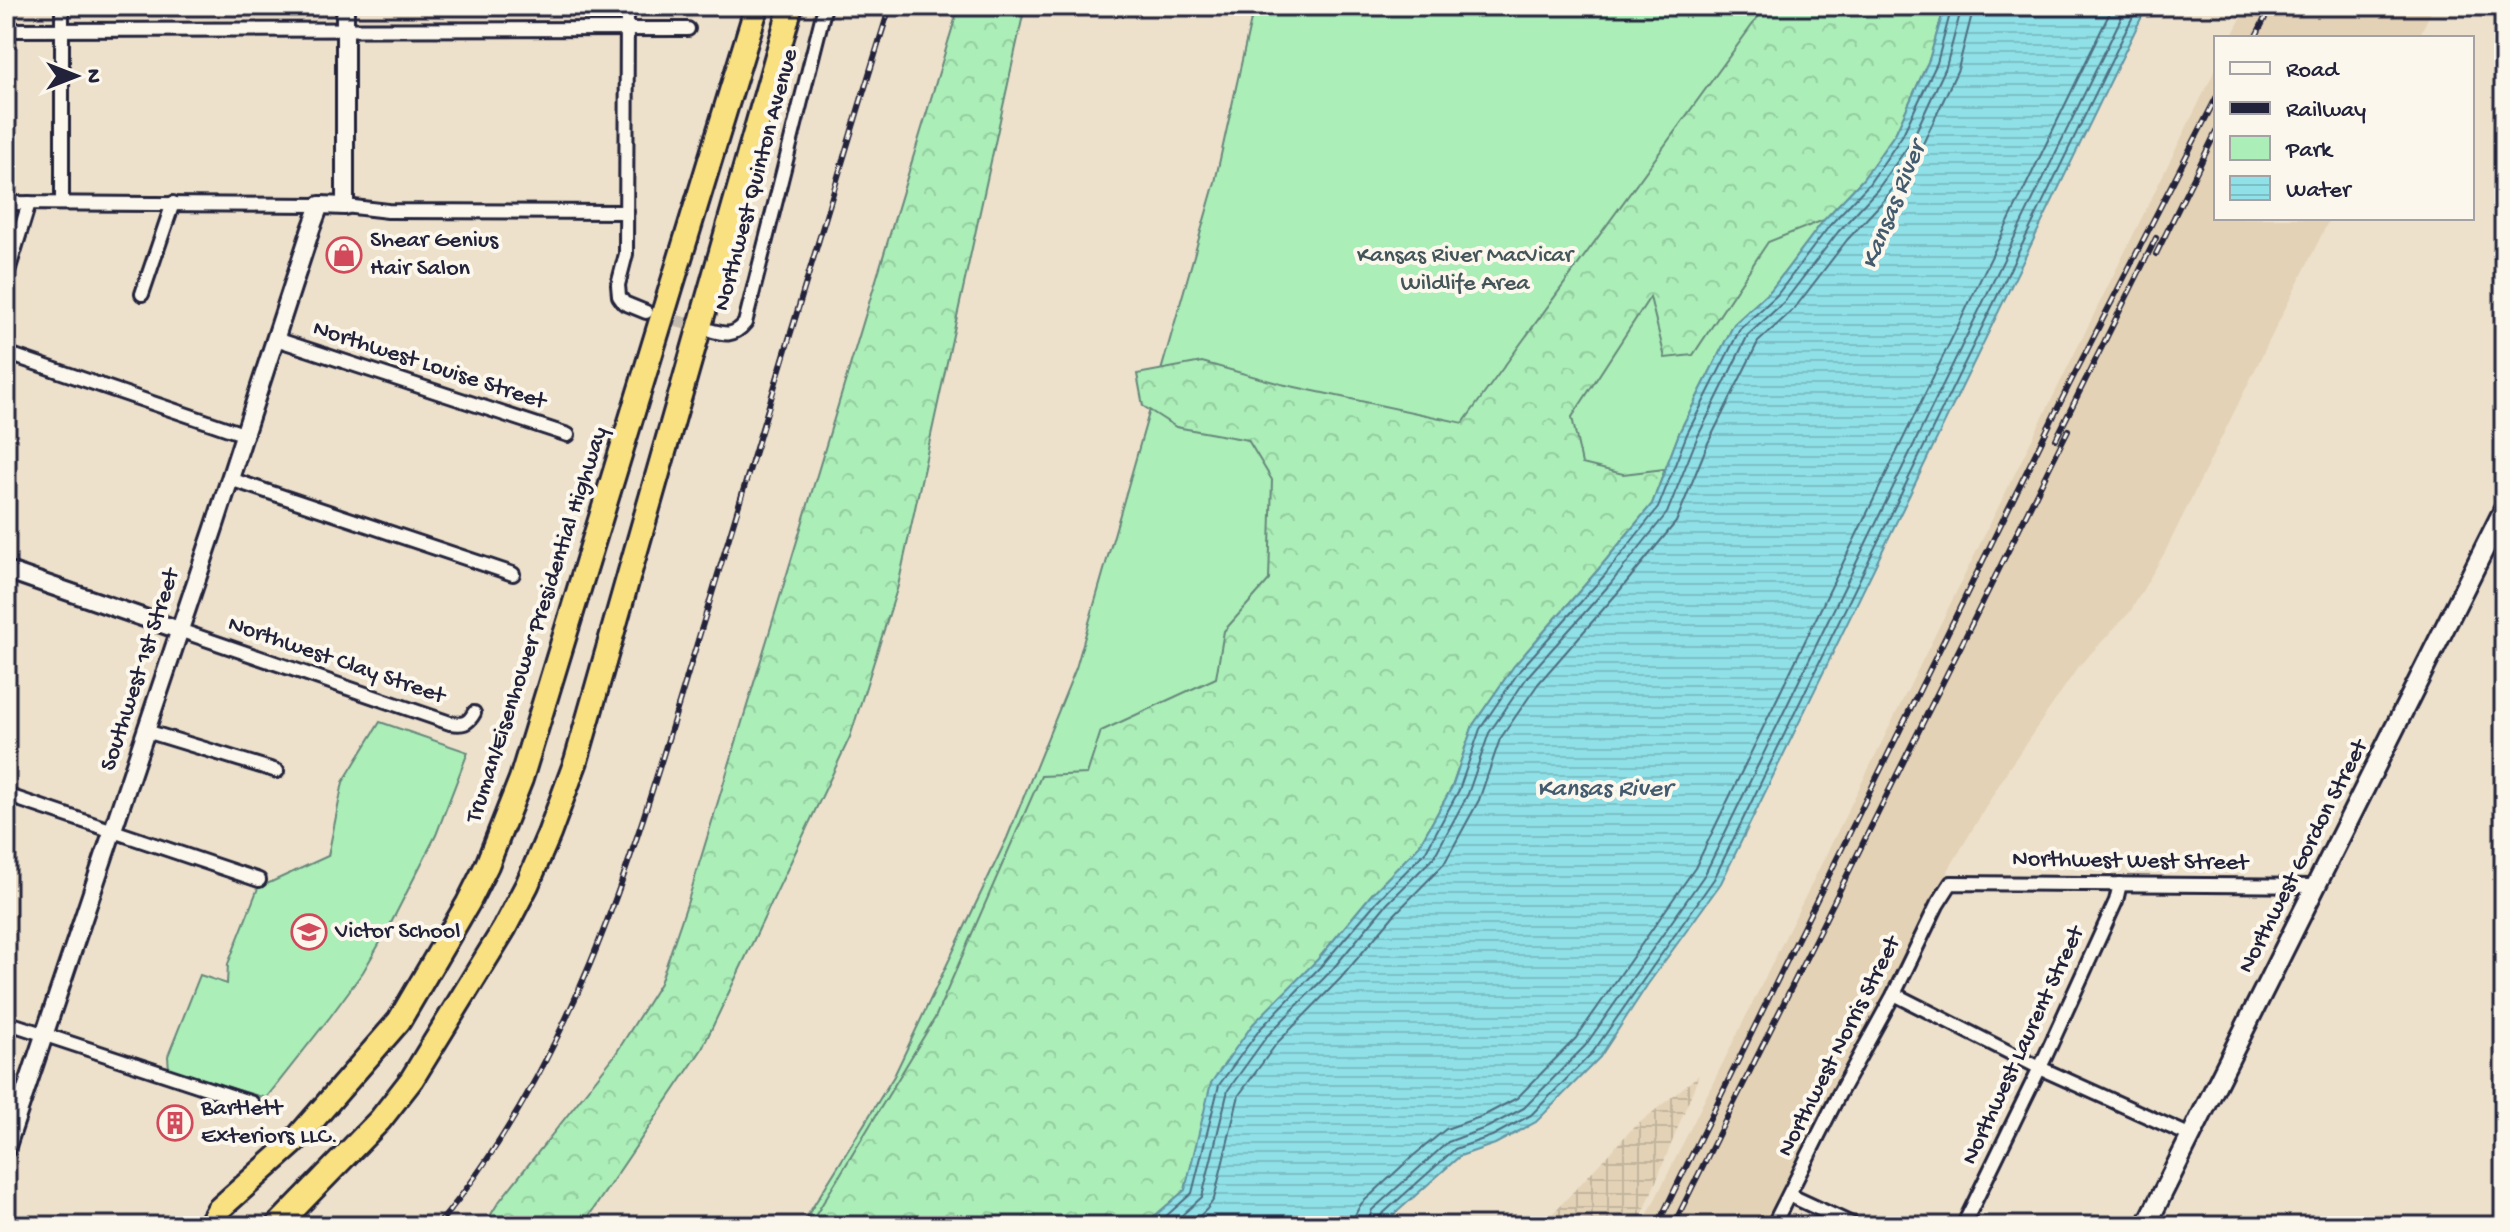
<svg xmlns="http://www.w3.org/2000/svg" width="2510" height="1232" viewBox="0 0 2510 1232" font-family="'Gochi Hand',sans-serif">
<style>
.built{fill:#e3d2b6}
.industrial{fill:url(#industrial-grid)}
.green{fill:#abeeb8;stroke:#66887a;stroke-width:2}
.forest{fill:url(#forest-crowns);stroke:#66887a;stroke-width:2}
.water{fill:url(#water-rules);stroke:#6394a2;stroke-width:2}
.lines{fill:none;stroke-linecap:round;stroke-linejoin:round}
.shore{stroke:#4e6e80;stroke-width:2}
.minor-tunnel{stroke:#c4bbaf;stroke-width:12;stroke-dasharray:12 6;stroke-linecap:butt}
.minor-casing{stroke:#22223b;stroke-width:18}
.tertiary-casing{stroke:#22223b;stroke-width:22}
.secondary-casing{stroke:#22223b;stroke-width:24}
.motorway-casing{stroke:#22223b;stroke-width:28}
.minor{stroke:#fbf7ec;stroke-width:12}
.tertiary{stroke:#fbf7ec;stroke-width:16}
.secondary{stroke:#fbf7ec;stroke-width:18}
.motorway{stroke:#f9e181;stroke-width:22}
.rail-casing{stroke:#22223b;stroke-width:6}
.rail{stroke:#fbf7ec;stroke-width:3;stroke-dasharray:9;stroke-linecap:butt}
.labels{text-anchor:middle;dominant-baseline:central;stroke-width:8;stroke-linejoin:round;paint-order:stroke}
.street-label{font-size:24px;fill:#22223b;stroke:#fbf7ec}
.poi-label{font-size:24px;fill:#22223b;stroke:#fbf7ec;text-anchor:start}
.park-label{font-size:24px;fill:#44555a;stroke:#fbf7ec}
.water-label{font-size:26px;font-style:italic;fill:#435b6f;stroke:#fbf7ec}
</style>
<defs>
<pattern id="industrial-grid" width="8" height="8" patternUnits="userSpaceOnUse" patternTransform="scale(2)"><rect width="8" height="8" fill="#e3d2b6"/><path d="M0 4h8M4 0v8" fill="none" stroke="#c2b49d"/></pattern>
<pattern id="forest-crowns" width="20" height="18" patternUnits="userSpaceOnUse" patternTransform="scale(2)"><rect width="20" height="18" fill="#abeeb8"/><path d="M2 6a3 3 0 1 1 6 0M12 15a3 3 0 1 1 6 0" fill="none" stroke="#93cc9f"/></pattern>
<pattern id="water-rules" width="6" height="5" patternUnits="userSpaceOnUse" patternTransform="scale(2)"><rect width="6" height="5" fill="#8fe0e7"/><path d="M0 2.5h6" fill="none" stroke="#7bc0c7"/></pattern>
</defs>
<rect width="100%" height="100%" fill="#ede1cc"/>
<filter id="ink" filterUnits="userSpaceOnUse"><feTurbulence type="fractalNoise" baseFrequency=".0125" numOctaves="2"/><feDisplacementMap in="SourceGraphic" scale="16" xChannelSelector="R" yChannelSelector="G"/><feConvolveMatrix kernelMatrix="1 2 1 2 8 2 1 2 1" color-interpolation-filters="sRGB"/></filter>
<g filter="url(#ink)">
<!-- built -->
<g class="built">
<path d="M2247 6H2434L2418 38H2231Z"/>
<path d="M2216 68V218H2330L2165 552 2130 612 2079 666 2009 768 1949 869 1765 1226H1642Z"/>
</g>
<!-- industrial -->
<path class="industrial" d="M1699 1075 1638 1226H1541L1633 1128Z"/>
<!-- green -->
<g class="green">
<path d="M1254 6H1945L1929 60 1863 179 1824 220 1771 290 1734 324 1680 431 1652 504 1597 571 1514 666 1473 725 1452 787 1372 894 1318 959 1196 1151 1143 1226H801L894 1076 1007 838 1076 668 1215 182Z"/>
<path d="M380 722 468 752 436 835 389 927 363 972 330 1017 266 1098 169 1070 168 1056 200 975 227 984 228 964 258 888 328 856 343 782Z"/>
</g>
<!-- forest -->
<g class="forest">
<path d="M959 6H1025L898 586 850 737 702 1049 582 1226H484L498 1203 615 1055 660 983 687 904Z"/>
<path d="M1766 6H1945L1929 60 1896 132 1863 179 1824 220 1768 242 1693 355 1665 358 1650 297 1572 417 1582 464 1623 474 1665 469 1652 504 1597 571 1514 666 1473 725 1452 787 1419 846 1372 894 1318 959 1196 1151 1185 1190 1143 1226H809L935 1018 1041 776 1087 774 1101 731 1216 678 1224 631 1269 580 1272 480 1248 440 1176 427 1143 406 1137 374 1202 362 1281 384 1463 423Z"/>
</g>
<!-- water -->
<path class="water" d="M1945 6H2147L1721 883 1648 984 1600 1057 1536 1122 1495 1144 1460 1156 1381 1226H1143L1185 1190 1211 1083 1253 1024 1318 959 1372 894 1419 846 1452 787 1473 725 1514 666 1597 571 1652 504 1680 431 1734 324 1771 290 1824 220 1863 179 1896 132 1929 60Z"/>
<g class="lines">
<!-- shore -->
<g class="shore">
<path d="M1155 1226 1192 1193 1219 1085 1260 1029 1323 964 1378 900 1426 851 1459 790 1480 729 1520 670 1604 576 1658 508 1687 434 1740 329 1777 295 1830 225 1869 184 1902 136 1937 63 1952 6"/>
<path d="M1170 1226 1202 1197 1228 1090 1267 1036 1331 971 1385 906 1434 857 1468 794 1489 733 1528 676 1611 583 1667 513 1697 438 1748 335 1785 301 1838 232 1877 190 1911 142 1946 67 1962 6"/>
<path d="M1189 1226 1207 1209 1214 1199 1239 1095 1277 1043 1340 979 1394 915 1444 864 1479 800 1500 739 1538 684 1620 590 1676 522 1708 443 1758 342 1794 309 1847 240 1886 198 1921 148 1958 69 1974 6"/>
<path d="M1354 1226 1355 1215 1361 1204 1413 1156 1446 1129 1483 1116 1517 1098 1576 1038 1695 868 2113 6"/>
<path d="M1366 1226 1372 1210 1448 1142 1488 1127 1524 1108 1585 1046 1705 874 2127 6"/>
<path d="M1376 1226 1379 1217 1455 1149 1492 1136 1531 1115 1593 1052 1714 879 2138 6"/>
</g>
<!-- minor-tunnel -->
<path class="minor-tunnel" d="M657 315 704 329"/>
<defs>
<g id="minor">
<path d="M62 6V203"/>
<path d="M627 6 626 254 618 285 619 296 624 303 646 312"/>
<path d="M6 30 688 29"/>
<path d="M6 203 320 205"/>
<path d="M345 206 388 211 627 212"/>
<path d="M6 278 29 203"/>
<path d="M142 294 173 203"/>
<path d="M706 329C723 334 733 338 745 323L825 6"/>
<path d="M276 339 568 435"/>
<path d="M6 353 243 434"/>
<path d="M230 479 513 574"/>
<path d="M179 630 450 723C463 725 468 724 474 713"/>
<path d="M146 731 277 771"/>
<path d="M6 795 259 880"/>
<path d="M1894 994 2040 1068 2191 1136"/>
<path d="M6 1022 252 1103"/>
<path d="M1789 1195 1856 1226"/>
<path d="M1773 1226 1839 1094 1894 994 1937 905 1951 883 2315 886"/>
<path d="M1963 1226 2046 1055 2116 901 2120 884"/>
</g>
<g id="tertiary">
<path d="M6 570 179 630"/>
<path d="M6 1149 214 528 311 229 320 205 345 206V6"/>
</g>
<path id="secondary" d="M2146 1226 2504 509"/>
<g id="motorway">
<path d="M209 1226 218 1210 292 1144 399 1021 468 903 487 865 521 779 757 6"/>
<path d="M277 1226 380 1120 412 1079 504 929 527 885 549 834 576 761 791 6"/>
</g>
</defs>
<!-- minor casing -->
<use href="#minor" class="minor-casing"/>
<!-- tertiary casing -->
<use href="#tertiary" class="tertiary-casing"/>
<!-- secondary casing -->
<use href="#secondary" class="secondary-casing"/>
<!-- motorway casing -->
<use href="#motorway" class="motorway-casing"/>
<!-- minor -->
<use href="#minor" class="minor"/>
<!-- tertiary -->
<use href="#tertiary" class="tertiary"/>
<!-- secondary -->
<use href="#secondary" class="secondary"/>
<!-- motorway -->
<use href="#motorway" class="motorway"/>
<defs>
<g id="rail">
<path d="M2255 38 2271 6"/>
<path d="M2156 254 2216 132"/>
<path d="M2056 439 2156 238"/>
<path d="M437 1226C582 1054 641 827 705 617 768 413 827 209 890 6"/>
<path d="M1657 1226 2069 385 2216 98"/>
<path d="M1673 1226 2068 430"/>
</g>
</defs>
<!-- rail casing -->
<use href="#rail" class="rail-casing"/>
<!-- rail -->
<use href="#rail" class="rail"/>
</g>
</g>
<!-- icons -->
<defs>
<symbol id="shop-ring" viewBox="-11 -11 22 22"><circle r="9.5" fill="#fbf7ec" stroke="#d1495b" stroke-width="1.5"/><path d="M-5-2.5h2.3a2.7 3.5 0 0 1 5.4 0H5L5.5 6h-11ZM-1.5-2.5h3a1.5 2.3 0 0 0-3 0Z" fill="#d1495b"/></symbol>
<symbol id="school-ring" viewBox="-11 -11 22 22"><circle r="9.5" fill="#fbf7ec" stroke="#d1495b" stroke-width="1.5"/><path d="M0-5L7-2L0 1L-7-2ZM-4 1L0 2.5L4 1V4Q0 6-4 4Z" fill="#d1495b"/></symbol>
<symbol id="building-ring" viewBox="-11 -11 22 22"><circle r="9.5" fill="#fbf7ec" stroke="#d1495b" stroke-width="1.5"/><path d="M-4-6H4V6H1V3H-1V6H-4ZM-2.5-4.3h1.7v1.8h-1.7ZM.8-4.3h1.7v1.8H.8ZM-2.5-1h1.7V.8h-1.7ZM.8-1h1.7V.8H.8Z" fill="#d1495b"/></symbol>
</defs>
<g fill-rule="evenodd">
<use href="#shop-ring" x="324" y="235" width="40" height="40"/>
<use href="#school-ring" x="289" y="912" width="40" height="40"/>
<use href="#building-ring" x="155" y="1103" width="40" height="40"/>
</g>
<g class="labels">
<!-- street labels -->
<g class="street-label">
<text transform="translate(757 180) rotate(-75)">Northwest Quinton Avenue</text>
<text transform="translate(429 366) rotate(18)">Northwest Louise Street</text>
<text transform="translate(538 625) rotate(-72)">Truman/Eisenhower Presidential Highway</text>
<text transform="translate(336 661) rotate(19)">Northwest Clay Street</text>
<text transform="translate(141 670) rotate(-72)">Southwest 1st Street</text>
<text transform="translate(2304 857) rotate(-63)">Northwest Gordon Street</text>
<text transform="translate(2130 862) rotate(1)">Northwest West Street</text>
<text transform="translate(2024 1046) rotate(-65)">Northwest Laurent Street</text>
<text transform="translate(1840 1047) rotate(-63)">Northwest Norris Street</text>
</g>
<!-- poi labels -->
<g class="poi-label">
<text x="370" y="241">Shear Genius<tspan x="370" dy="28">Hair Salon</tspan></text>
<text x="335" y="932">Victor School</text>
<text x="201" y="1109">Bartlett<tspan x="201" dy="28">Exteriors LLC.</tspan></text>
</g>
<!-- park labels -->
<g class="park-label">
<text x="1465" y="256">Kansas River MacVicar<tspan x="1465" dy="28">Wildlife Area</tspan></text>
</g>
<!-- water labels -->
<g class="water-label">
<text transform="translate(1895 206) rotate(-68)">Kansas River</text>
<text x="1604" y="790">Kansas River</text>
</g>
</g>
<!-- margin -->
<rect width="2510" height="1232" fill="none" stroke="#fbf7ec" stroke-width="32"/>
<rect x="16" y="16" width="2478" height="1200" fill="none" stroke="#22223b" stroke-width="3" filter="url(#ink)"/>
<!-- legend -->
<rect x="2214" y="36" width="260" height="184" fill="#fbf7ec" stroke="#a4a2a5" stroke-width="2"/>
<rect x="2230" y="62" width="40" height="12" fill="#fbf7ec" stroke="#a4a2a5" stroke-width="2"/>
<text x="2286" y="76" font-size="24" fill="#22223b">Road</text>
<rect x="2230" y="102" width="40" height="12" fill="#22223b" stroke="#a4a2a5" stroke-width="2"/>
<text x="2286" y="116" font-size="24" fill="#22223b">Railway</text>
<rect x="2230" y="136" width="40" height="24" fill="#abeeb8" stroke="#a4a2a5" stroke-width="2"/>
<text x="2286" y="156" font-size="24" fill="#22223b">Park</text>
<rect x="2230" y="176" width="40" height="24" fill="url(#water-rules)" stroke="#a4a2a5" stroke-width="2"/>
<text x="2286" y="196" font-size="24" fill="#22223b">Water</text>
<!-- north arrow -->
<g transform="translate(76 76) rotate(90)" stroke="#fbf7ec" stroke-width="6" paint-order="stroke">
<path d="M0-6L14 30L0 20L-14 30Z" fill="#22223b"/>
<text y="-12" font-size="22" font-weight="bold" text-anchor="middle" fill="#22223b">N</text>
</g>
</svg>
